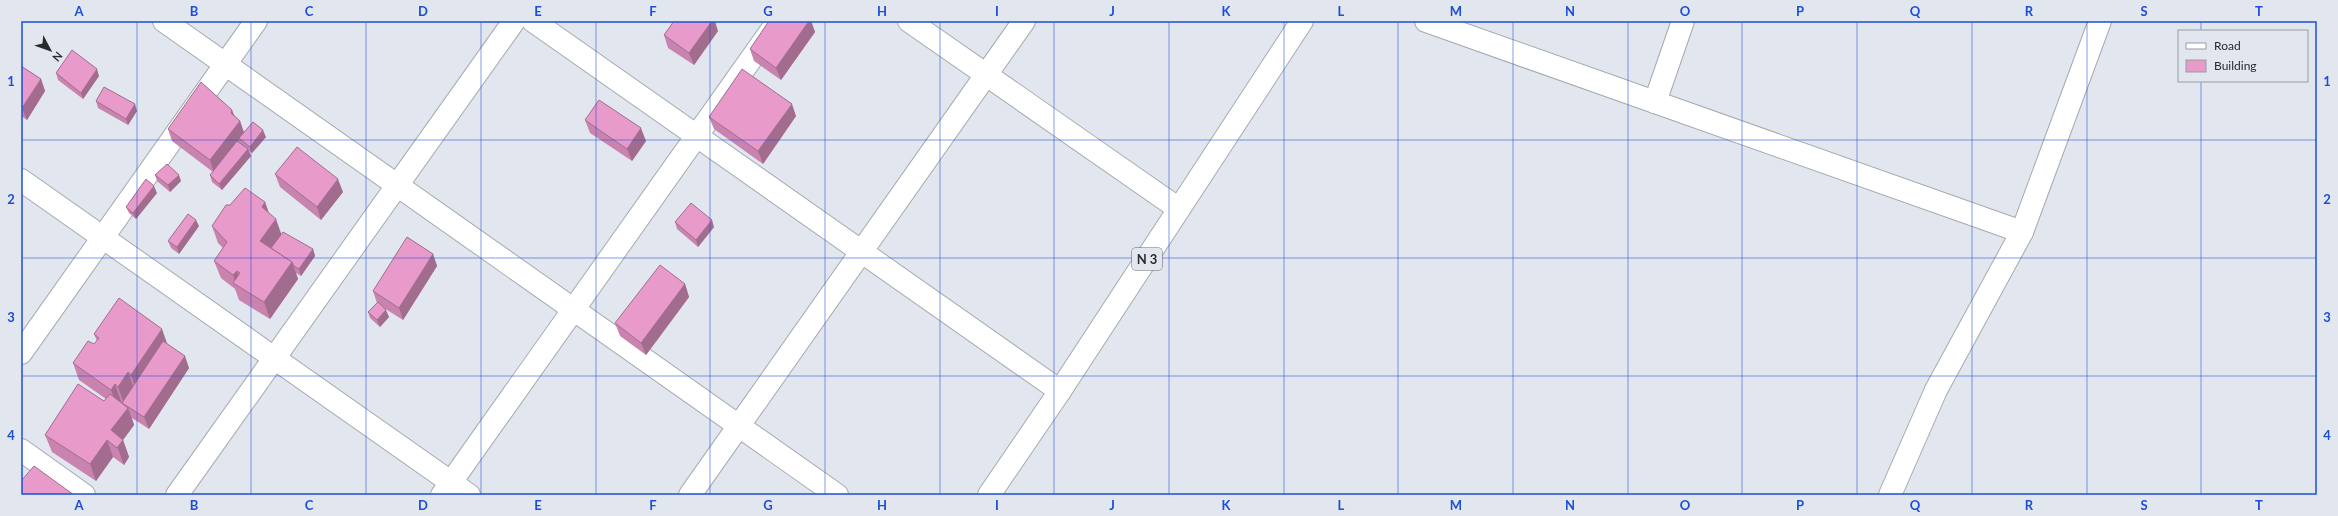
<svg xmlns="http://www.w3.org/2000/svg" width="2338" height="516" viewBox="0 0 2338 516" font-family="Lato,sans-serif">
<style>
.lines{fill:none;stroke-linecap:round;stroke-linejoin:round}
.minor-casing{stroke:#a5aab1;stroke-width:24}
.major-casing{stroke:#a5aab1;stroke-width:24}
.minor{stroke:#fff;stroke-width:22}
.major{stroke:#fff;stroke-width:22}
.wall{fill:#c884af}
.shaded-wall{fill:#a26c8e}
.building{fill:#e89acb;stroke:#a26c8e}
.grid{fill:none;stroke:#1d4ed8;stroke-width:1;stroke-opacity:0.55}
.labels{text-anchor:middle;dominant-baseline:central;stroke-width:3;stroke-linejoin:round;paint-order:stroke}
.shield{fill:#e2e7ef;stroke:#606367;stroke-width:1}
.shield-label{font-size:13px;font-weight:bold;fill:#282a2d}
.neatline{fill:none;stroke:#1d4ed8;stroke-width:1.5}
.grid-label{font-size:13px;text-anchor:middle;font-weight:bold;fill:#1d4ed8}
</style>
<rect width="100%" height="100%" fill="#e2e7ef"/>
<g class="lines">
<defs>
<g id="minor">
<path d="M164 21 837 495"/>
<path d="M533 21 1060 391"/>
<path d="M909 21 1179 209"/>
<path d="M1426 21 2022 232"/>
<path d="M1655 102 1683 21"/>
<path d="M21 180 469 495"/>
<path d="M21 353 256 21"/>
<path d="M21 450 84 495"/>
<path d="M177 495 514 21"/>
<path d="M442 495 778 21"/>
<path d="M690 495 1024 21"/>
<path d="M1890 495 1936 390 2022 232 2100 21"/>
</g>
<path id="major" d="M989 495 1060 391 1302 21"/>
</defs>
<!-- minor casing -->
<use href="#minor" class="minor-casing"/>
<!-- major casing -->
<use href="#major" class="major-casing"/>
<!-- minor -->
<use href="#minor" class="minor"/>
<!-- major -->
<use href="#major" class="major"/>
</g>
<!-- wall -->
<g class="wall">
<path d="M809 21H811L815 32 781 80 754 61 750 49Z"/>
<path d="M718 31 694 65 668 48 664 35Z"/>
<path d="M21 66 41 79 45 91 27 120 21 116Z"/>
<path d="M56 73 99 76 83 99 58 80Z"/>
<path d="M96 101 137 111 128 125 98 108Z"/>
<path d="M234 116 240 121 244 132 266 137 252 153 249 151 251 156 222 190 212 182 210 175 213 172 172 141 168 129Z"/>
<path d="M796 116 763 164 714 129 709 117Z"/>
<path d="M585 120 646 141 632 161 590 133Z"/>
<path d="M275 174 343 192 321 220 280 187Z"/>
<path d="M155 175 181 181 170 192 157 181Z"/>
<path d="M157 193 136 219 129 213 126 207Z"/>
<path d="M265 202 269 214 281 234 313 249 315 256 301 276 296 273 298 279 270 319 239 300 235 289 221 278 214 261 223 248 218 243 212 226 230 205Z"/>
<path d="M675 222 714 227 698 247 677 229Z"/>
<path d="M199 226 179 254 171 248 168 241Z"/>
<path d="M433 254 437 266 403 320 384 308 389 317 380 327 370 318 368 312 377 303 373 291Z"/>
<path d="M685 284 689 297 646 355 620 336 615 323Z"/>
<path d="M94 334 167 344 189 368 149 429 132 418 134 425 123 440 129 457 124 465 113 457 96 481 52 452 45 435 104 401 106 399 79 380 73 363 97 341Z"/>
</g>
<!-- shaded-wall -->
<g class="shaded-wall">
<path d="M712 21H715L718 31 694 65 689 53Z"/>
<path d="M809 21H811L815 32 781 80 776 68Z"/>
<path d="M97 69 99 76 83 99 81 93Z"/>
<path d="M41 79 45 91 27 120 22 108Z"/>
<path d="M135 104 137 111 128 125 126 119Z"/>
<path d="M792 104 796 116 763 164 758 151Z"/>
<path d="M232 110 237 122 231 113Z"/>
<path d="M240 121 244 133 239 138V140L214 173 210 160Z"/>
<path d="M641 128 646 141 632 161 627 149Z"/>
<path d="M263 130 266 137 252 153 250 147Z"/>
<path d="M248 149 251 156 222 190 219 184Z"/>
<path d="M179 175 181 181 170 192 168 185Z"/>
<path d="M338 179 343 192 321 220 317 207Z"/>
<path d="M154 186 157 193 136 219 133 213Z"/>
<path d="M265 202 271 219 262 207Z"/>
<path d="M276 219 282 236 269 252 260 241Z"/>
<path d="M196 220 199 226 179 254 177 247Z"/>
<path d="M712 220 714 227 698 247 696 240Z"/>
<path d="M313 249 315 256 301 276 299 269Z"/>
<path d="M433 254 437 266 403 320 399 308Z"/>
<path d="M292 262 298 279 270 319 264 302Z"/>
<path d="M237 271 243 288 236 285 233 275Z"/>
<path d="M685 284 689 297 646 355 641 343Z"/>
<path d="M386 310 389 317 380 327 377 320Z"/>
<path d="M162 329 168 346 137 392 131 375Z"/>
<path d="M185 356 189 368 149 429 144 417Z"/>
<path d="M128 372 134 389 124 404 118 387Z"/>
<path d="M115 384 121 401 117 407 111 390Z"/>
<path d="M128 408 134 425 123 440 129 457 124 465 111 430Z"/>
<path d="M107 440 113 457 96 481 90 464Z"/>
</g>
<!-- building -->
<g class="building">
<path d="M674 21H712L689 53 664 35Z"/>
<path d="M769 21H809L776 68 750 49Z"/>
<path d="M72 50 97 69 81 93 56 73Z"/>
<path d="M21 66 41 79 22 108 21 107Z"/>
<path d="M742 69 792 104 758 151 709 117Z"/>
<path d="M201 82 232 110 231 113 240 121 210 160 168 129Z"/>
<path d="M104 87 135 104 126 119 96 101Z"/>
<path d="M599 100 641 128 627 149 585 120Z"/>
<path d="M253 122 263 130 250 147 239 138Z"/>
<path d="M237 141 248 149 219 184 210 175Z"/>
<path d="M297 147 338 179 317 207 275 174Z"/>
<path d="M167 164 179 175 168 185 155 175Z"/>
<path d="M146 179 154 186 133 213 126 207Z"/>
<path d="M245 188 265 202 262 207 276 219 260 241 292 262 264 302 233 283 240 273 237 271 233 275 214 261 227 242 212 226 226 205H230Z"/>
<path d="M691 203 712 220 696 240 675 222Z"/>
<path d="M188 214 196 220 177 247 168 241Z"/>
<path d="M283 232 313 249 299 269 294 266 292 262 271 248Z"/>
<path d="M407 237 433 254 399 308 373 291Z"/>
<path d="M660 265 685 284 641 343 615 323Z"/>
<path d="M119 298 162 329 131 375 128 372 118 387 115 384 111 390 73 363 88 341 94 344 99 338 94 334Z"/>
<path d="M378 302 386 310 377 320 368 312Z"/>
<path d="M163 341 185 356 144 417 122 403Z"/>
<path d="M78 384 104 401 110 394 128 408 111 430 123 440 117 448 107 440 90 464 45 435Z"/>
<path d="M34 466 74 495H21V481Z"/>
</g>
<!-- grid -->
<path class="grid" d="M137 21V495M251 21V495M366 21V495M481 21V495M596 21V495M710 21V495M825 21V495M940 21V495M1054 21V495M1169 21V495M1284 21V495M1398 21V495M1513 21V495M1628 21V495M1742 21V495M1857 21V495M1972 21V495M2087 21V495M2201 21V31M2201 81V495M21 140H2317M21 258H2317M21 376H2317"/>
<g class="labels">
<!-- shield labels -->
<rect class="shield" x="1132" y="248" width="30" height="22" rx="3"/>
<g class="shield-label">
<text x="1147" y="259">N 3</text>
</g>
</g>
<!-- border -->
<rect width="2338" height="516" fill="none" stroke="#e2e7ef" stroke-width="44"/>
<!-- legend -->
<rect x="2178" y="30" width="130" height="52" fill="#e2e7ef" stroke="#989ba1"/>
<rect x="2186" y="43" width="20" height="6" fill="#ffffff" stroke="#989ba1"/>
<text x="2214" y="50" font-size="12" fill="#282a2d">Road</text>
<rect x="2186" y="60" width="20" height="12" fill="#e89acb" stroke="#989ba1"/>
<text x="2214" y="70" font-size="12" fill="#282a2d">Building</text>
<!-- north arrow -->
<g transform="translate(50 50) rotate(131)" stroke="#e2e7ef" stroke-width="3" paint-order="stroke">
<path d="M0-3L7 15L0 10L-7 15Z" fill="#282a2d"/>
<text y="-6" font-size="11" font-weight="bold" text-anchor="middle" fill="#282a2d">N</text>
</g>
<rect x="22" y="22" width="2294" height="472" class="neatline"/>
<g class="grid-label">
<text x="79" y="16">A</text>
<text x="194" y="16">B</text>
<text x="309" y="16">C</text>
<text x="423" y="16">D</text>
<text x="538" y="16">E</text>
<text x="653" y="16">F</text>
<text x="768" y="16">G</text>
<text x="882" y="16">H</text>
<text x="997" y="16">I</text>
<text x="1112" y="16">J</text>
<text x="1226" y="16">K</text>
<text x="1341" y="16">L</text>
<text x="1456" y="16">M</text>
<text x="1570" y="16">N</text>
<text x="1685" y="16">O</text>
<text x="1800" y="16">P</text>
<text x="1915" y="16">Q</text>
<text x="2029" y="16">R</text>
<text x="2144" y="16">S</text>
<text x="2259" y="16">T</text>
<text x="11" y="86">1</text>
<text x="2327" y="86">1</text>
<text x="11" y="204">2</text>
<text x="2327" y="204">2</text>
<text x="11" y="322">3</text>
<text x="2327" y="322">3</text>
<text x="11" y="440">4</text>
<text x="2327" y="440">4</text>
<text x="79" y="510">A</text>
<text x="194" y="510">B</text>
<text x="309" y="510">C</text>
<text x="423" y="510">D</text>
<text x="538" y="510">E</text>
<text x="653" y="510">F</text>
<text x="768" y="510">G</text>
<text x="882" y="510">H</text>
<text x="997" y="510">I</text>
<text x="1112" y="510">J</text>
<text x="1226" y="510">K</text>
<text x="1341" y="510">L</text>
<text x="1456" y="510">M</text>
<text x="1570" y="510">N</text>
<text x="1685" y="510">O</text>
<text x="1800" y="510">P</text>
<text x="1915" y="510">Q</text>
<text x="2029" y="510">R</text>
<text x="2144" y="510">S</text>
<text x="2259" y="510">T</text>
</g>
</svg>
